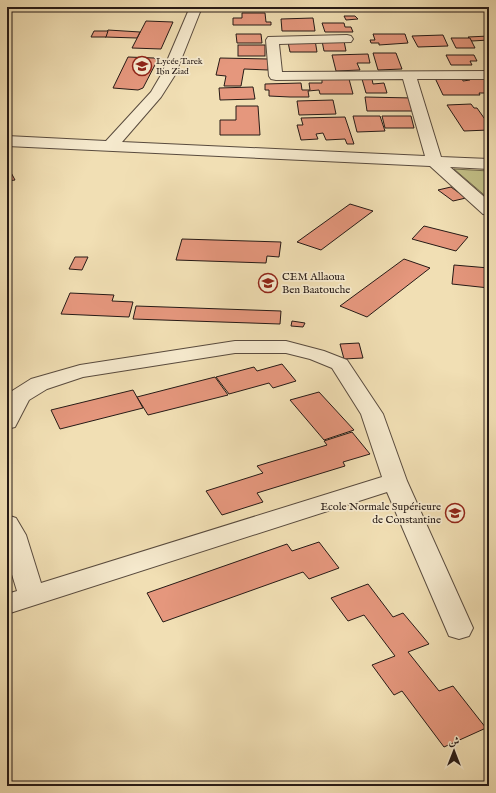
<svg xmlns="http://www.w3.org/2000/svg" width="496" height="793" viewBox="0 0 496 793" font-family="'IM FELL English',Amiri,serif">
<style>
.green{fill:#c2bf87;stroke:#746c4e}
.building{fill:#e5977d;stroke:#261a16}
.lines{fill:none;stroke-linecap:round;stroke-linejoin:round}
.minor-casing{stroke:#594b3e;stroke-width:2}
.minor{fill:#f6eace;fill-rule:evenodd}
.labels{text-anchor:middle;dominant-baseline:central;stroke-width:3.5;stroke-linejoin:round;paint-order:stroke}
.far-poi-label{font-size:9px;fill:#261a16;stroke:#f6eace;text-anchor:start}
.poi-label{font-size:11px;fill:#261a16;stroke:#f6eace;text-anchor:start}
</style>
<rect width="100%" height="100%" fill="#f1dfb4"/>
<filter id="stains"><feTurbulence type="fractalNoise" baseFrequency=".005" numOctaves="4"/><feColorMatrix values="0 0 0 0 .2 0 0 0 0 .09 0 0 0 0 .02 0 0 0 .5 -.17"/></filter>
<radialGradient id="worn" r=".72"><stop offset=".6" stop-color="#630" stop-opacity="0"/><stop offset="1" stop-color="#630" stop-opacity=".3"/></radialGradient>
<!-- green -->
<path class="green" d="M454 169 489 171V199Z"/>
<!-- building -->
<g class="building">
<path d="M242 13H265L266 22H271V25H233V18H242Z"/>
<path d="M344 16H355L358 19 346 20Z"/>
<path d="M313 18 315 31H282L281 19Z"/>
<path d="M146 21 173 22 161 49 132 48Z"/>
<path d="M322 23H344L345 27H351L353 32H325Z"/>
<path d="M108 30 140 32 137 38 105 37Z"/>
<path d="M94 31H108L106 37H91Z"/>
<path d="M236 34H261L262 43H237Z"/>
<path d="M373 34H405L408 43 379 45V43H371L370 40H375Z"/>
<path d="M443 35 448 46 418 47 412 36Z"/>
<path d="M489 36V40L472 41 468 37Z"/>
<path d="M451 38H470L475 48H456Z"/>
<path d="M315 40 317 52H290L288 42Z"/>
<path d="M322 41H344L346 51H324Z"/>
<rect x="238" y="45" width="27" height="11"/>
<path d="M373 53H396L402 69 378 70Z"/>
<path d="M368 54 370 63H357L360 70 336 71 332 55Z"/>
<path d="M446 55H474L477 61H470L472 65H451Z"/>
<path d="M128 57 154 58 157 61 143 88 138 90 113 88Z"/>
<path d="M220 58 269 59 268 70 244 69 241 86H224L226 76 216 75Z"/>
<path d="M489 76V93H479L480 95H443L435 78H462L463 81 470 80 468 77Z"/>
<path d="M322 79H349L353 94H320L319 90 308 91 309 97H290L269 96V90H265V84L301 83 302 90H310L309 83H322Z"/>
<path d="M362 79H372L373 84 384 83 387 93H366Z"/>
<path d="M253 87 255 99 220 100 219 88Z"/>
<path d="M365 97 413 98 416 111H367Z"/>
<path d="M333 100 336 114 299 115 297 101Z"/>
<path d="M471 104 474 108H477L489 125V130L464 131 447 105Z"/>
<path d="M236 106H258L260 135H220V120H236Z"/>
<path d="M353 116H380L385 131 357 132Z"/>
<path d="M382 116H411L414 128H385Z"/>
<path d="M345 117 354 144H347L345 139 326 140 323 133 316 134 318 139 301 140 297 125H303L301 118Z"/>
<path d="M7 165 15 180 7 181Z"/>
<path d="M451 187 466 198 453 201 438 190Z"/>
<path d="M350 204 373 211 321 250 297 242Z"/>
<path d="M424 226 468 237 456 251 412 239Z"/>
<path d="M182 239 281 242 279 257 267 256 266 263 176 260Z"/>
<path d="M75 257H88L82 270 69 269Z"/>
<path d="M404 259 430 268 367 317 340 306Z"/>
<path d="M454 265 489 268V288L452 284Z"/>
<path d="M70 293 114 295 112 301 133 302 129 317 61 314Z"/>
<path d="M136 306 281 311 280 324 133 319Z"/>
<path d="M292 321 305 323 303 327 291 326Z"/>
<path d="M359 343 363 358 344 359 340 344Z"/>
<path d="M282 364 296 381 273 388 269 383 229 394 216 377 254 367 257 371Z"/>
<path d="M215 377 228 395 148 415 137 397Z"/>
<path d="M133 390 143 408 60 429 51 410Z"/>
<path d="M319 392 354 430 324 440 290 400Z"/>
<path d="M352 432 370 454 343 462 345 466 257 493 263 502 222 515 206 491 263 473 257 466 327 445 324 441Z"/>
<path d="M319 542 339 568 309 579 303 572 163 622 147 593 287 544 292 551Z"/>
<path d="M368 584 393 617 403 613 429 644 408 652 439 691 453 686 486 728 444 747 402 691 394 695 372 665 395 656 364 615 348 621 331 598Z"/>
</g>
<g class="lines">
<defs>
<g id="minor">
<path d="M190 7H202L175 75 161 97 122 142 425 156 403 79 276 80 271 79 269 76 266 40 268 37 347 35 351 36 353 39 351 42 279 44 282 72 489 71V79H417L441 157 489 159V169L450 167 489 201V215L483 214 430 166 7 146V136L106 141 151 92 161 75Z"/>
<path d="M235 341H286L324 351 347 360 383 414 407 481 473 628 469 636 459 639 449 636 387 492 7 614V594L17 591 7 558V515L16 518 26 535 41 583 382 477 361 414 332 368 310 359 286 353H235L83 377 47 389 29 400 15 427 7 429V400L12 391 31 379 80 365Z"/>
</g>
</defs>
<!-- minor casing -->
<use href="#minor" class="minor-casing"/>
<!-- minor -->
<use href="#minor" class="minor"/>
</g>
<!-- icons -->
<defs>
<symbol id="school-ring" viewBox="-11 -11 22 22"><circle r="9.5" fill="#f6eace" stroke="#8f2418" stroke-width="1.5"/><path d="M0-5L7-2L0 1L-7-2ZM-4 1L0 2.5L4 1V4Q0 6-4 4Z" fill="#8f2418"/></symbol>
<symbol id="university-ring" viewBox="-11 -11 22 22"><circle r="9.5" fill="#f6eace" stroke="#8f2418" stroke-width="1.5"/><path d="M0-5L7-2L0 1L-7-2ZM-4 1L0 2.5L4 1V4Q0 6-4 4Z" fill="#8f2418"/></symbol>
</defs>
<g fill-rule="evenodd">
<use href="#school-ring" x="131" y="55" width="22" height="22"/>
<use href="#school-ring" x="257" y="272" width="22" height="22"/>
<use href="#university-ring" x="444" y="502" width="22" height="22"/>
</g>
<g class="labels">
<!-- far-poi labels -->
<g class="far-poi-label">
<text x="156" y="61">Lycée Tarek<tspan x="156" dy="10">Ibn Ziad</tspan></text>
</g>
<!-- poi labels -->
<g class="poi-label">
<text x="282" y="277">CEM Allaoua<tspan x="282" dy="13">Ben Baatouche</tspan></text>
<text x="441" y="507" text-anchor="end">Ecole Normale Supérieure<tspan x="441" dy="13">de Constantine</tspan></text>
</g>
</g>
<!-- margin -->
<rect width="496" height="793" fill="none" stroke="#f1dfb4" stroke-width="24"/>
<rect x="8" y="8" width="480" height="777" fill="none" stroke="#261a16" stroke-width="2"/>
<rect x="12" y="12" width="472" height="769" fill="none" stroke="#261a16"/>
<!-- north arrow -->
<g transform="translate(454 751)" stroke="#f6eace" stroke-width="3" paint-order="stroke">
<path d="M0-3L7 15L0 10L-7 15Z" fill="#261a16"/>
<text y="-6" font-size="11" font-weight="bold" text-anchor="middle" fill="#261a16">ش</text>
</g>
<rect width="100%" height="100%" filter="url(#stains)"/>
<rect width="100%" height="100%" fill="url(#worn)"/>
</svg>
